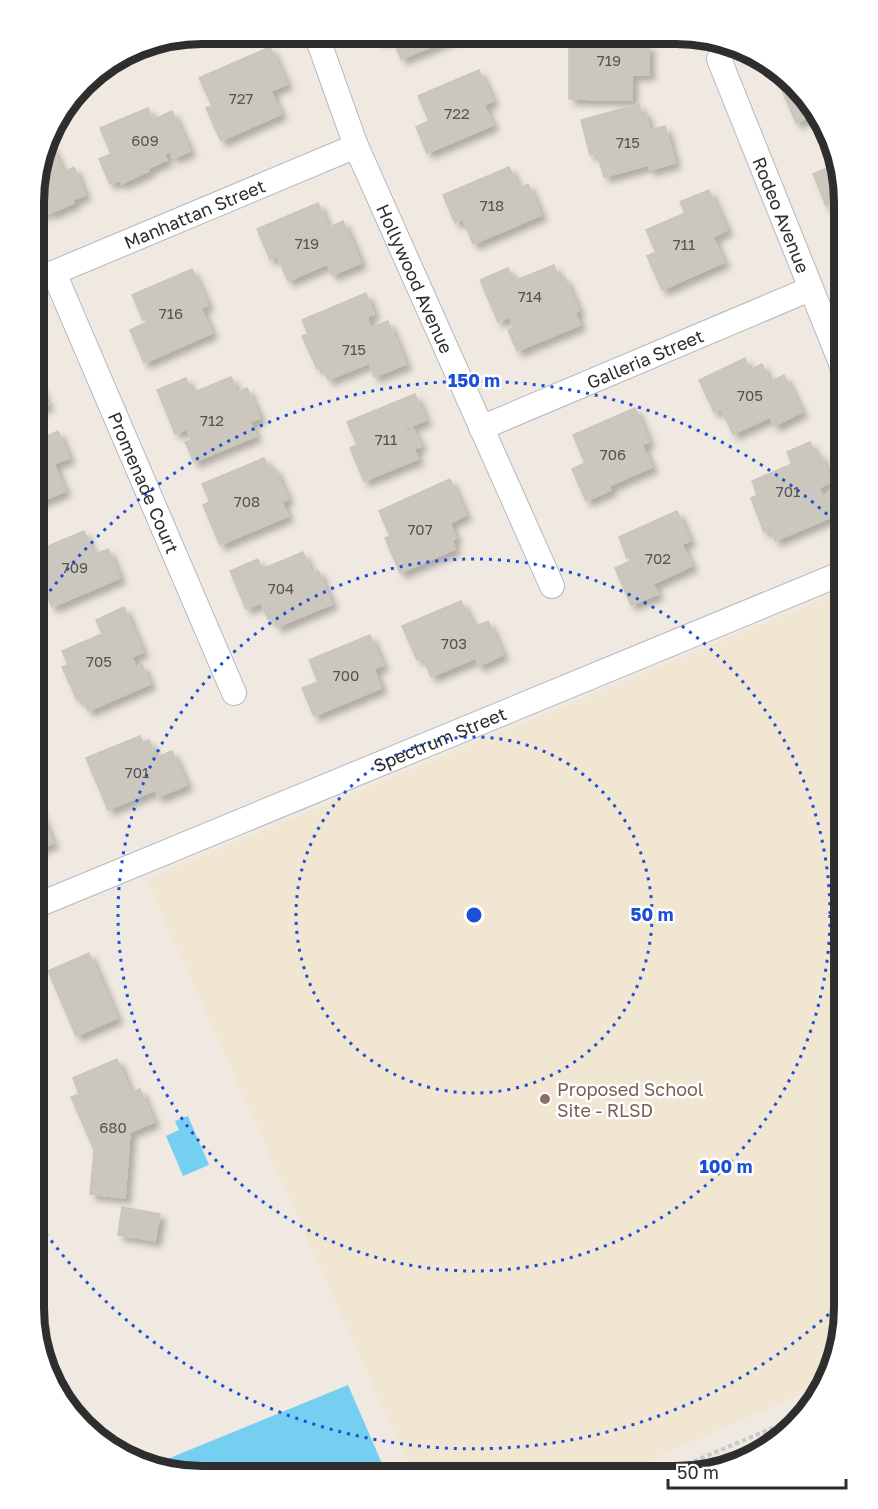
<svg xmlns="http://www.w3.org/2000/svg" width="878" height="1509" viewBox="0 0 878 1509" font-family="'Golos Text',sans-serif">
<style>
.education{fill:#f0e6d1}
.green{fill:#b6e59e}
.water{fill:#75cff0}
.building{fill:#cbc7bf;stroke:#cbc5ba;stroke-width:1.5;filter:url(#shadow)}
.lines{fill:none;stroke-linecap:round;stroke-linejoin:round}
.minor-casing{stroke:#b4b7c1;stroke-width:26}
.path{stroke:#c9c9c9;stroke-width:4;stroke-dasharray:4.5 3;stroke-linecap:butt}
.minor{stroke:#fff;stroke-width:24}
.ring{fill:none;stroke:#1d4ed8;stroke-width:3;stroke-dasharray:3 6}
.education-dot{fill:#8d6e63;stroke:#fff;stroke-width:2}
.labels{text-anchor:middle;dominant-baseline:central;stroke-width:5;stroke-linejoin:round;paint-order:stroke}
.number-label{font-size:15px;fill:#555452}
.street-label{font-size:18px;fill:#2e2e2e;stroke:#fff}
.education-label{font-size:18px;fill:#785e54;stroke:#fff;text-anchor:start}
.rim{fill:none;stroke:#2e2e2e;stroke-width:8}
.centre{fill:#1d4ed8;stroke:#fff;stroke-width:3}
.ring-label{font-size:18px;text-anchor:middle;font-weight:bold;fill:#1d4ed8;stroke:#fff;stroke-width:5;stroke-linejoin:round;paint-order:stroke}
</style>
<defs>
<filter id="shadow"><feDropShadow dx="5.5" dy="5.5" stdDeviation="3" flood-color="#0004"/></filter>
</defs>
<rect width="100%" height="100%" fill="#efe9e1"/>
<!-- education -->
<path class="education" d="M845 590V1319L819 1386 614 1476 413 1475 146 879Z"/>
<!-- green -->
<path class="green" d="M769 1440 731 1467 680 1475Z"/>
<!-- water -->
<g class="water">
<path d="M188 1116 209 1165 183 1176 166 1136 179 1130 175 1121Z"/>
<path d="M348 1385 387 1475H179L155 1464Z"/>
</g>
<!-- building -->
<g class="building">
<path d="M376 34 460 35 401 59 391 35 379 41Z"/>
<path d="M569 44 649 45V75H632V100L569 99Z"/>
<path d="M270 47 287 84 271 91 281 114 221 141 206 108 212 106 199 78Z"/>
<path d="M479 70 493 101 484 105 493 125 427 153 416 127 429 121 418 96Z"/>
<path d="M793 83 814 115 796 123 781 88Z"/>
<path d="M639 104 641 113 645 112 650 130 665 126 675 163 650 170 648 165 604 177 597 153 590 155 581 120Z"/>
<path d="M148 108 153 120 172 111 190 151 173 158 170 151 164 154 167 160 149 168 146 165 149 171 121 184 120 180 110 184 99 159 111 154 100 128Z"/>
<path d="M51 145 63 172 74 167 85 195 73 200 74 203 48 214 45 206 42 207 44 213 34 217V180L44 148Z"/>
<path d="M839 163 845 202V209L841 199 826 206 813 174Z"/>
<path d="M509 167 519 188 528 184 541 215 473 244 463 219 455 223 443 195Z"/>
<path d="M709 190 727 230 713 237 724 262 662 290 647 256 656 252 646 230 685 213 680 202Z"/>
<path d="M318 203 329 228 343 221 361 263 332 275 327 264 288 281 277 256 270 260 257 229Z"/>
<path d="M554 265 559 279 564 276 579 311 575 312 580 325 517 351 508 330 514 327 510 317 498 322 480 280 508 268 514 281Z"/>
<path d="M192 269 208 305 201 308 212 333 144 363 130 330 150 321 149 317 143 320 132 295Z"/>
<path d="M366 293 374 314 367 317 371 328 388 321 406 364 374 377 369 363 328 380 323 367 317 369 302 336 308 334 302 320Z"/>
<path d="M745 358 750 370 762 364 770 382 784 375 802 412 774 426 770 417 733 434 721 409 714 412 699 380Z"/>
<path d="M34 374 48 405 34 412Z"/>
<path d="M231 377 237 392 247 388 260 418 250 422 256 436 194 462 185 442 191 440 187 429 175 434 157 390 186 378 192 393Z"/>
<path d="M415 394 426 420 405 429 406 432 413 429 421 446 414 449 418 459 364 481 350 448 357 445 347 422Z"/>
<path d="M635 408 649 442 642 445 652 467 609 486 611 490 586 501 572 469 585 463 573 435Z"/>
<path d="M58 431 69 458 54 464 65 491 34 504V442Z"/>
<path d="M810 442 816 455 819 453 832 482 819 488 823 497 829 494 838 514 775 541 771 530 764 532 751 498 757 495 752 481 792 464 787 452Z"/>
<path d="M264 458 269 469 274 467 288 499 282 502 288 516 220 545 203 505 210 502 202 484Z"/>
<path d="M450 479 466 515 450 523 456 538 452 540 455 549 400 573 385 538 390 536 379 511Z"/>
<path d="M677 511 690 541 682 544 692 566 653 584 658 594 631 605 615 568 630 561 629 557 627 558 619 537Z"/>
<path d="M84 531 94 555 108 549 120 578 52 607 43 587 36 590 34 586V552Z"/>
<path d="M303 552 312 573 318 570 332 604 277 627 273 617 268 619 261 603 246 609 230 571 258 559 262 569Z"/>
<path d="M461 601 473 625 467 627 468 630 488 621 503 655 479 666 475 658 431 677 423 657 417 660 402 626Z"/>
<path d="M124 607 143 652 132 657 136 667 142 664 150 684 88 711 82 698 77 700 62 667 68 665 62 651 102 634 96 620Z"/>
<path d="M370 635 383 665 374 669 381 688 314 716 302 688 318 682 309 660Z"/>
<path d="M140 736 143 743 149 740 155 755 150 757 151 760 172 751 187 785 158 797 155 790 108 810 86 758Z"/>
<path d="M34 798 53 843 34 851Z"/>
<path d="M89 953 117 1018 76 1036 48 971Z"/>
<path d="M117 1059 131 1093 140 1089 154 1122 130 1132 125 1198 90 1194 94 1150 71 1097 79 1094 73 1078Z"/>
<path d="M122 1207 160 1214 155 1241 118 1235Z"/>
</g>
<g class="lines">
<defs>
<g id="minor">
<path id="s1" d="M316 34 356 146 552 586"/>
<path id="s2" d="M727 45 719 59 845 373"/>
<path id="s3" d="M54 273 234 693"/>
<path id="s4" d="M34 281 356 146"/>
<path id="s5" d="M481 428 810 289"/>
<path id="s6" d="M33 907 845 572"/>
</g>
</defs>
<!-- minor casing -->
<use href="#minor" class="minor-casing"/>
<!-- path -->
<path class="path" d="M659 1476 801 1416"/>
<!-- minor -->
<use href="#minor" class="minor"/>
</g>
<!-- distance rings -->
<g class="ring">
<circle cx="474" cy="915" r="178"/>
<circle cx="474" cy="915" r="356"/>
<path d="M842 1302A534 534 0 0 1 34 1217M34 613A534 534 0 0 1 842 528"/>
</g>
<!-- markers -->
<circle class="education-dot" cx="545" cy="1099" r="6"/>
<g class="labels">
<!-- number labels -->
<g class="number-label">
<text x="609" y="60">719</text>
<text x="241" y="98">727</text>
<text x="457" y="113">722</text>
<text x="145" y="140">609</text>
<text x="628" y="142">715</text>
<text x="492" y="205">718</text>
<text x="307" y="243">719</text>
<text x="684" y="244">711</text>
<text x="530" y="296">714</text>
<text x="171" y="313">716</text>
<text x="354" y="349">715</text>
<text x="750" y="395">705</text>
<text x="212" y="420">712</text>
<text x="386" y="439">711</text>
<text x="613" y="454">706</text>
<text x="788" y="491">701</text>
<text x="247" y="501">708</text>
<text x="420" y="529">707</text>
<text x="658" y="558">702</text>
<text x="75" y="567">709</text>
<text x="281" y="588">704</text>
<text x="454" y="643">703</text>
<text x="99" y="661">705</text>
<text x="346" y="675">700</text>
<text x="137" y="772">701</text>
<text x="113" y="1127">680</text>
</g>
<!-- street labels -->
<g class="street-label">
<text stroke="none"><textPath href="#s4" startOffset="174">Manhattan Street</textPath></text>
<text stroke="none"><textPath href="#s2" startOffset="184">Rodeo Avenue</textPath></text>
<text stroke="none"><textPath href="#s1" startOffset="264">Hollywood Avenue</textPath></text>
<text stroke="none"><textPath href="#s5" startOffset="178">Galleria Street</textPath></text>
<text stroke="none"><textPath href="#s3" startOffset="228">Promenade Court</textPath></text>
<text stroke="none"><textPath href="#s6" startOffset="440">Spectrum Street</textPath></text>
</g>
<!-- education labels -->
<g class="education-label">
<text x="557" y="1089">Proposed School<tspan x="557" dy="21">Site - RLSD</tspan></text>
</g>
</g>
<!-- crop -->
<path d="M0 0H878V1509H0ZM202 44H676A158 158 0 0 1 834 202V1308A158 158 0 0 1 676 1466H202A158 158 0 0 1 44 1308V202A158 158 0 0 1 202 44Z" fill="#fff" fill-rule="evenodd"/>
<path class="rim" d="M202 44H676A158 158 0 0 1 834 202V1308A158 158 0 0 1 676 1466H202A158 158 0 0 1 44 1308V202A158 158 0 0 1 202 44Z"/>
<circle cx="474" cy="915" r="9" class="centre"/>
<g class="ring-label">
<text x="474" y="387">150 m</text>
<text x="652" y="921">50 m</text>
<text x="726" y="1173">100 m</text>
</g>
<!-- scale -->
<path d="M668 1479v9h178v-9" fill="none" stroke="#2e2e2e" stroke-width="3"/>
<text x="677" y="1479" font-size="18" fill="#2e2e2e" stroke="#ffffff" stroke-width="4.5" paint-order="stroke">50 m</text>
</svg>
